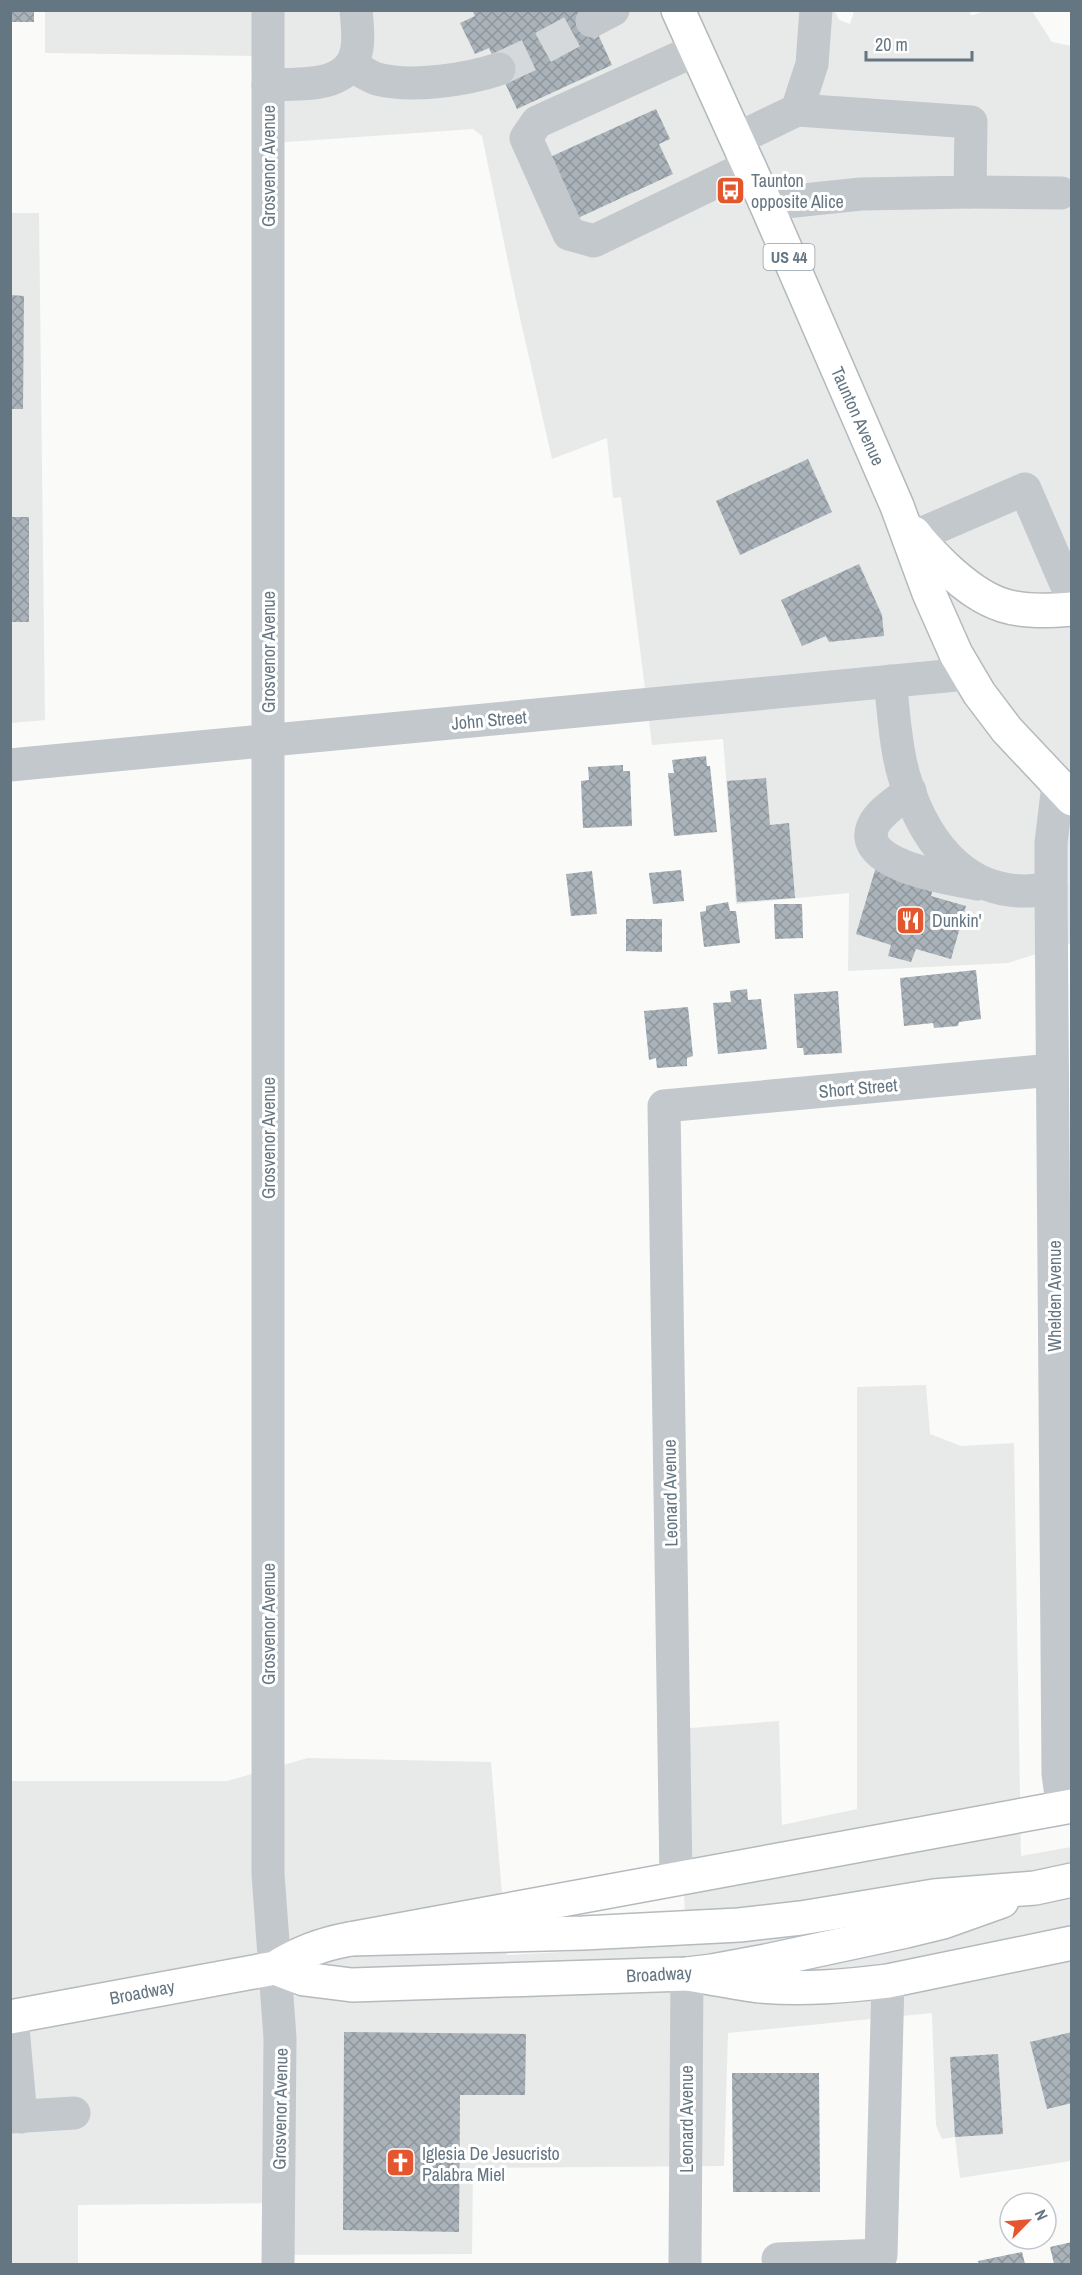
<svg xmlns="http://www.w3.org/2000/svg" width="1082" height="2275" viewBox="0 0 1082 2275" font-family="'Archivo Narrow',sans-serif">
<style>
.built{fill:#e8e9e9}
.building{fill:url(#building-cross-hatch)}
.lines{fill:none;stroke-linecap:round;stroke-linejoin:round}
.minor-tunnel{stroke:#d5d9db;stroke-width:33;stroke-dasharray:33 16;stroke-linecap:butt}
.major-casing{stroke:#b5babe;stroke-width:36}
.highway-casing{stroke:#b4b9bd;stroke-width:36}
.minor{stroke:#c3c8cc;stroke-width:33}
.major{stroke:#fff;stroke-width:33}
.highway{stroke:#fff;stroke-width:33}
.labels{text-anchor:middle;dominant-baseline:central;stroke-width:6;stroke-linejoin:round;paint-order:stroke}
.shield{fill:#fff;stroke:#939fa8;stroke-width:1.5}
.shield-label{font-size:16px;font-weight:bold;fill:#657683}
.street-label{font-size:18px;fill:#657683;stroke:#fff}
.poi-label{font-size:18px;fill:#657683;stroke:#fff;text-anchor:start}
</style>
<defs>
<pattern id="building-cross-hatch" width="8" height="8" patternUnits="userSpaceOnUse" patternTransform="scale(1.5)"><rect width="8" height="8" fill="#aab3b9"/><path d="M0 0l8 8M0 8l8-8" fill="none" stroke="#8e969c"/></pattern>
</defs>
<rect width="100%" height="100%" fill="#fafaf8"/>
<!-- built -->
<g class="built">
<path d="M45 10H834L839 20 850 24 854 11 971 10 970 15H974L984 11H1032L1052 42 1072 46 1071 943 1008 963 848 971 849 893 736 904 723 739 652 745 621 497 613 498 607 438 552 459 516 300 482 136 473 129 259 144 258 56 45 53Z"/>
<path d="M11 213H39L45 720 11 723Z"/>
<path d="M926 1385 930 1434 961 1446 1014 1443 1021 1856 1071 1847V2161L960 2178 955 2137 942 2139 936 2125 932 2013 728 2033 724 2166 473 2168 472 2254 278 2255V2203L78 2205V2264H11V1781H227L308 1758 491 1762 507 1955 686 1945 678 1729 779 1721 782 1825 857 1809V1387Z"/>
</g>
<!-- building -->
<g class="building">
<rect x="10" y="10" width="24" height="12"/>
<path d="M472 10H587L612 65 517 109 489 48 475 54 460 23 475 16Z"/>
<path d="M656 109 670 139 659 144 673 174 578 218 550 157Z"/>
<path d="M10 295 24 296 23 409H10Z"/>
<path d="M808 459 832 512 740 555 716 501Z"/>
<rect x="10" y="517" width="19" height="105"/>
<path d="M859 564 882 615 884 636 829 642 826 636 802 646 781 600Z"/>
<path d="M706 756 707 766H710L717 832 674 836 668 773H674L672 760Z"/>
<path d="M623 765V771H630L632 826 583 828 581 781 589 780 588 767Z"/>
<path d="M766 778 770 825 789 823 795 898 737 902 727 781Z"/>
<path d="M876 867 934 884 931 896 966 906 951 959 916 949 911 962 888 956 891 945 856 934Z"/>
<path d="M681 870 684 901 653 904 649 873Z"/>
<path d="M592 871 597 914 571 916 566 874Z"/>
<path d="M728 902 730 911H736L740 943 704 947 700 912 706 911V906Z"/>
<path d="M774 904H802L803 938 775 939Z"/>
<path d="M626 919H662V952L626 951Z"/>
<path d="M976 970 981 1019 959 1022 958 1026 934 1028 933 1023 904 1026 900 978Z"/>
<path d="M747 989 748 1000 761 999 767 1049 718 1054 713 1003 731 1002 730 991Z"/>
<path d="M838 991 842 1053 804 1055 803 1048H797L794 994Z"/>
<path d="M688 1007 693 1056 687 1058V1066L657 1068 656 1058 649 1060 644 1011Z"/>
<path d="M344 2032 526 2034 525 2095H460L459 2232 343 2230Z"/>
<path d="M1072 2032V2103L1047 2109 1030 2042Z"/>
<path d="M998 2054 1003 2134 955 2137 950 2057Z"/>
<path d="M732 2073H819L820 2192H733Z"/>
<path d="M1072 2242V2264H1054L1050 2247Z"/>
<path d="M1022 2252 1025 2264H979L978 2261Z"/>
</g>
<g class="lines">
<!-- minor-tunnel -->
<path class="minor-tunnel" d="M499 69 533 53 592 21"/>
<defs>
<g id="major">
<path d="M275 1968 304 1979 352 1985 687 1974 712 1971 766 1961 906 1931 943 1922 1002 1901"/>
<path d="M10 2017 275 1968C298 1953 322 1944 350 1939L583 1933 739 1925 801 1918 934 1896 1035 1888 1072 1880"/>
</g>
<g id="highway">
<path d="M678 10 766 204 897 506 929 593 956 654 979 693 1007 730 1072 799"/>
<path d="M914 533C923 546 934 556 945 567 989 608 1013 614 1072 609"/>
<path d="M350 1939 1072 1806"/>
<path d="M687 1974C712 1978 736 1983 761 1986 803 1990 846 1986 888 1981L1072 1943"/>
</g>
</defs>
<!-- major casing -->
<use href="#major" class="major-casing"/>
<!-- highway casing -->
<use href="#highway" class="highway-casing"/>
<!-- minor -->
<g class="minor">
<path d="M268 10V1874L280 2038 278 2264"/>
<path d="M592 21 613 10"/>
<path d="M696 50 537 122 526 138 569 234 594 241 749 166"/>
<path d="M351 66C360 70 368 76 377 79 411 88 466 80 499 69"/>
<path d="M268 85C300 83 351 90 357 48 359 36 357 22 356 10"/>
<path d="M737 139 797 110 812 64 816 10"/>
<path d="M970 192 1061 193"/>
<path d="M766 204 861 194 970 192 971 122 797 110"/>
<path d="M916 536 1025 489 1072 598"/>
<path d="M890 681C894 712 895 746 904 776 925 846 971 905 1051 888"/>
<path d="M10 765 967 674"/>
<path d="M1058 785 1051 843V888L1058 1774 1061 1796 1065 1807"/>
<path d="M910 791C898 801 879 812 873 826 856 866 952 879 977 884"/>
<path d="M676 1879 664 1106 1052 1070"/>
<path d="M12 2017 21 2117"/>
<path d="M10 2117 74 2113"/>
<path d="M778 2259 881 2255 888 1981"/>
<path d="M685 2264 687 1974"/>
</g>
<!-- major -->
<use href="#major" class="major"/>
<!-- highway -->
<use href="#highway" class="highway"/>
</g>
<!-- icons -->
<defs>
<symbol id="bus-square" viewBox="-11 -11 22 22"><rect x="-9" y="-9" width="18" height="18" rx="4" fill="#e4572e" stroke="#fff"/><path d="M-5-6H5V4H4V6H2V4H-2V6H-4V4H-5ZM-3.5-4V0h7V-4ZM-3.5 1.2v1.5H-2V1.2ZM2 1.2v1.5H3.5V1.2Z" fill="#fff"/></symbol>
<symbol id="restaurant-square" viewBox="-11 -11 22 22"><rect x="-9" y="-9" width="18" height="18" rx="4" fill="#e4572e" stroke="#fff"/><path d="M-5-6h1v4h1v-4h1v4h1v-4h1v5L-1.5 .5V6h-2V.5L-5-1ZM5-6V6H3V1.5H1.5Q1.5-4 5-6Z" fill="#fff"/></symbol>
<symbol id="church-square" viewBox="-11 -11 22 22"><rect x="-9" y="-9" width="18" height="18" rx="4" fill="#e4572e" stroke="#fff"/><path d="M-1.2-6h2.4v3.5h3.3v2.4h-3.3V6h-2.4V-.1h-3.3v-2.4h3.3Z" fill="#fff"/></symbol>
</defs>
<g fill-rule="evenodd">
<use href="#bus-square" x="714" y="174" width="33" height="33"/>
<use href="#restaurant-square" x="894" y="904" width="33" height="33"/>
<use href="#church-square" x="384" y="2146" width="33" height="33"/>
</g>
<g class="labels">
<!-- shield labels -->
<rect class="shield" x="763.5" y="244" width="51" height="26" rx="4.5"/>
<g class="shield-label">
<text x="789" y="257">US 44</text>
</g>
<!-- street labels -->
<g class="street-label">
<text transform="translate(268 166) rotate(-90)">Grosvenor Avenue</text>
<text transform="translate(858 416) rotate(66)">Taunton Avenue</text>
<text transform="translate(268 652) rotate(-90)">Grosvenor Avenue</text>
<text transform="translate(489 720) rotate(-5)">John Street</text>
<text transform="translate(858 1088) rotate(-5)">Short Street</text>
<text transform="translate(268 1138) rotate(-90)">Grosvenor Avenue</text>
<text transform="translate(1054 1296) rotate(-90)">Whelden Avenue</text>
<text transform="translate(670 1493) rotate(-91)">Leonard Avenue</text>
<text transform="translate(268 1624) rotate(-90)">Grosvenor Avenue</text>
<text transform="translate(659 1974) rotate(-3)">Broadway</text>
<text transform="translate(142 1992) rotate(-11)">Broadway</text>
<text transform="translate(280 2109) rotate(-89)">Grosvenor Avenue</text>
<text transform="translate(686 2119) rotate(-90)">Leonard Avenue</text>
</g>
<!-- poi labels -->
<g class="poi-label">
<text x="751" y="180">Taunton<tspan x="751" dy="21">opposite Alice</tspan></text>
<text x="932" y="920">Dunkin'</text>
<text x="422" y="2153">Iglesia De Jesucristo<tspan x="422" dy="21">Palabra Miel</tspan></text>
</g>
</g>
<!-- border -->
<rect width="1082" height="2275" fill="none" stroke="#657683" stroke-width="24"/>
<!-- north arrow -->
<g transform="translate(1028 2221) rotate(65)"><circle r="28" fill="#ffffff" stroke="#c1c8cd" stroke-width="1.5"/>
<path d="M0-4.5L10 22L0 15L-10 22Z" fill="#e4572e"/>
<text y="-9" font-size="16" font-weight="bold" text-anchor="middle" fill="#657683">N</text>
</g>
<!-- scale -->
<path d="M866 51v9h106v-9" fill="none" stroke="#657683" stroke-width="3"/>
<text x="875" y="51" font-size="18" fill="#657683" stroke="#ffffff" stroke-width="4.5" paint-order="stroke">20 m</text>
</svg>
